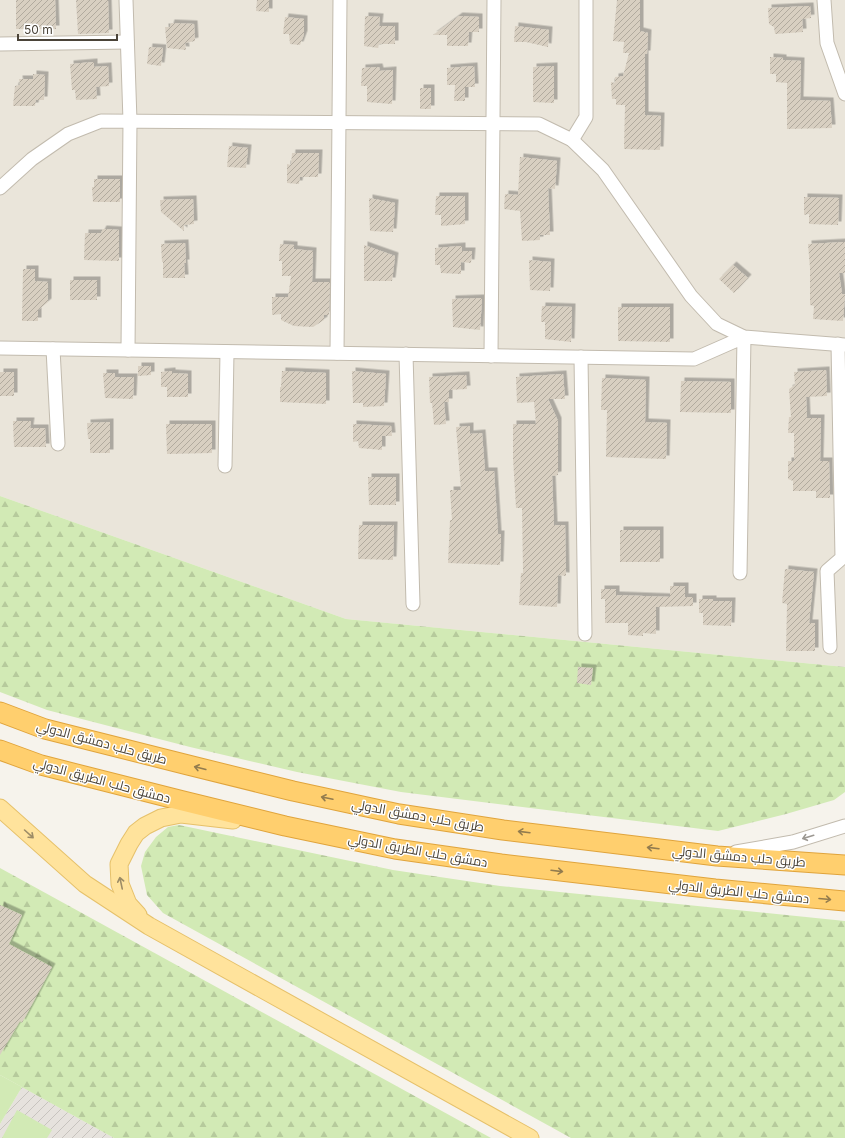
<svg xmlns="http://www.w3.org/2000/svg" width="845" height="1138" viewBox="0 0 845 1138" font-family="Inter,Cairo,sans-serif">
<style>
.residential{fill:#eae5da}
.industrial{fill:url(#industrial-furrows)}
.green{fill:#d2eab5}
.forest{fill:url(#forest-firs)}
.building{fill:url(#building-hatch);filter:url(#shadow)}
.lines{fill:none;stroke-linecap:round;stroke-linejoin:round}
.minor-casing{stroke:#c2bbae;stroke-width:15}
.major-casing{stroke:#e6c16a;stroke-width:19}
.highway-casing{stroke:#e0a43c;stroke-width:21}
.minor{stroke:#fff;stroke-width:13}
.major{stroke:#ffe39c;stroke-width:17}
.highway{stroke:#ffcf6e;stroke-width:19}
.oneway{stroke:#937c4e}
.oneway2{stroke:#9c8c66}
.oneway3{stroke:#9c9892}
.labels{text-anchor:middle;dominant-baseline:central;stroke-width:3;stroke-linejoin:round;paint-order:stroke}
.street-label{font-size:13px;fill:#4b4439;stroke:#fff}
</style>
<defs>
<pattern id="industrial-furrows" width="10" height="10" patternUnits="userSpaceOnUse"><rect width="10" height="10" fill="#e6e2dd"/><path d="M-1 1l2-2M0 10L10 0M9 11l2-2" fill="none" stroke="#c7c3be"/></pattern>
<pattern id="forest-firs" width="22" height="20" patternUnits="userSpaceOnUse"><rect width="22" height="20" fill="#d2eab5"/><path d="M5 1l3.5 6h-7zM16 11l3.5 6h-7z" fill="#b6ca9c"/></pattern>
<pattern id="building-hatch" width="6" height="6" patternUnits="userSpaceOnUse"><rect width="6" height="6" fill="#d8cfc1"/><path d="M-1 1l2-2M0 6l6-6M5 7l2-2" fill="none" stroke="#b1aa9e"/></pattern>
<filter id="shadow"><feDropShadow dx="3.5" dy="-3.5" stdDeviation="0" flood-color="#0004"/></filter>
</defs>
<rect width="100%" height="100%" fill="#f6f3ec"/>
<!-- residential -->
<path class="residential" d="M0 0H845V667L346 619 0 496Z"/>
<!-- industrial -->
<path class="industrial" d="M22 1087 114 1138H0V1124Z"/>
<!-- green -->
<g class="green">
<path d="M0 1075 22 1087 0 1124Z"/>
<path d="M17 1110 52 1130 47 1138H2Z"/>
</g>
<!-- forest -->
<g class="forest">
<path d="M0 496 346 619 845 667V792L834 800 786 814 718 831 401 792 297 772 190 747 47 710 0 692Z"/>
<path d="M179 825 393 870 500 886 845 921V1138H571L163 913 147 895 141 866 145 852 156 837 168 827Z"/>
<path d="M0 868 491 1138H114L0 1075Z"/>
</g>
<!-- building -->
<g class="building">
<path d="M16 0H55L56 29H16Z"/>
<path d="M76 0H108L109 33 78 34Z"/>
<path d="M257 0H269V12L256 11Z"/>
<path d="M617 0H640V31L648 33 647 54H645V115L661 116 660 150 624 149 625 105H616V99H612L611 82 615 83V77L623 76 629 53H623L624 42 613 41Z"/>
<path d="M810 6 811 18 802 19 803 32 775 34 774 27 769 24 768 8Z"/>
<path d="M365 16 380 17 379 26H395V44H379L378 48 364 46Z"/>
<path d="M459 16 479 17V32H469L468 46H447V35H433Z"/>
<path d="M285 17 304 19V34L300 45 290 44 289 34H283Z"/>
<path d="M171 23 194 24 195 41 185 43 186 50 167 48 165 27H170Z"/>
<path d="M515 26 549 30 548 47 526 42H514Z"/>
<path d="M149 47 163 48 161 66 147 64Z"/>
<path d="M770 57 783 58V60L801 61 800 100 830 101 832 128 787 129V83L776 82V74H770Z"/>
<path d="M94 62V67L108 66 109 86 96 87 97 99 76 100 75 90H72L70 64Z"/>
<path d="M474 66 475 87H465V101H454L455 85H447V68Z"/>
<path d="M554 66V103L533 102V67Z"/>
<path d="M379 67 380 71 393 70 392 104 367 102V86H361L362 68Z"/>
<path d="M33 74 45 75 44 100H36L35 106H13L15 86 20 85 19 79H33Z"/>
<rect x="420" y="88" width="11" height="21"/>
<path d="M229 146 248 148 246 168 227 167Z"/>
<path d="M292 153H319L318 177H300L299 184 287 183V164L291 165Z"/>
<path d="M520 157 557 161 555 189 548 188 550 235H540V240L522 241 520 211 504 209 505 194 518 195Z"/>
<path d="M94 179H120V202H93L92 187H94Z"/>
<path d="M436 196H465V224L441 226V215H435Z"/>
<path d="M804 197 839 198 838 225 809 224V214L804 215Z"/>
<path d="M369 198 395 203 393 232 370 231Z"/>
<path d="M193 199 194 224 184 225V231L161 212 160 200Z"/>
<path d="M103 229 119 230V261L84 260 85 233H101Z"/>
<path d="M845 242V273H839L842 294H845L843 321 813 319 814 306 810 305V268L808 244Z"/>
<path d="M185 243 186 263H184L185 278H163V262H162L161 244Z"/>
<path d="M280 244 294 245V249L313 251 312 282H330L329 315H324V320L313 327 294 326 281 320V314L272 315V297H288L291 276H282V261H279Z"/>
<path d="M364 245 395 256 392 281H364Z"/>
<path d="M462 246V251H472L471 263 461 262V274L441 273 440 265H435V248Z"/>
<path d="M529 260 551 262 550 291 530 290Z"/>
<path d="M733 265 748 278 734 293 719 279Z"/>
<path d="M23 269H35V281L48 282V302L38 310V321H22Z"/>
<rect x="70" y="280" width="27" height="20"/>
<path d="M482 298 480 330 453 327 452 299Z"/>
<path d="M542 306 572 307 571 342 545 339V322H541Z"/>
<path d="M618 307H670V342L618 341Z"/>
<path d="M138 366H151V375L138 376Z"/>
<path d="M826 370 827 396 806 397 807 418H821L820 461H829L830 498H816V491H793V481L788 479V461H794V433H788L789 417H791L789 389 795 385 794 372Z"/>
<path d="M172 371V373L188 374V397H167V387H161V372Z"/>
<path d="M282 371 326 373V404L280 402V387H281Z"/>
<path d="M352 371 386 374 384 406 363 407V403H353Z"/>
<rect x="0" y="372" width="14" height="24"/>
<path d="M103 373H115V377H134L133 399 105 398Z"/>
<path d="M563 374 565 399H548L558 421V475L552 476 554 525H565L566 576 558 575 557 607 519 605 521 573H523L522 508H516L513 458V424H536L534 402 517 403 516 377Z"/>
<path d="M466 375 467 389 449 390V402H444L446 424 434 425 432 403H430L429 377Z"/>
<path d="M602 378 646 380 645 422 667 423 666 459 606 457 607 410H601Z"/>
<path d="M681 381 731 382V413L680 412Z"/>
<path d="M13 421H31L30 428H45L46 447H14Z"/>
<path d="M110 422V453H90V439H88L87 423Z"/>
<path d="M166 424H212V453L167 454Z"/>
<path d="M353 424 391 426 392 436H382V450L359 448 358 441 353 442Z"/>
<path d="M470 426V434L482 433 485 471H494L498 534H501L500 565 448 563 450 520H452L450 490H461L456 427Z"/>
<path d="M368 477H396V505H369Z"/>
<path d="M359 525H394L393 560 358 559Z"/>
<rect x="620" y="530" width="40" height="32"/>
<path d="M785 569 814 572 809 623H815V651H786L787 604 782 603Z"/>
<path d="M670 586H685V597H693V606L656 607V634L643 633V636L628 635V623H605V599H601V589H616V595L670 597Z"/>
<path d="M699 599H713V601H732L731 626 703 625V613H699Z"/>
<path d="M578 667 593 668 591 685 577 683Z"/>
<path d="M0 905 22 915 9 944 52 967 22 1023 20 1021 0 1055Z"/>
</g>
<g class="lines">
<defs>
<g id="minor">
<path d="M126 0 130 121 128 350"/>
<path d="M824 0 827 43 845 94"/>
<path d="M0 44 127 42"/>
<path d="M572 140 586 117V0"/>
<path d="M0 188 32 159 68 134 101 121 539 124 572 140 603 170 691 296 717 324 744 337 845 345"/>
<path d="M0 348 694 359 744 337 740 573"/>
<path d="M53 349 58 444"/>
<path d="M337 353 340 0"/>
<path d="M406 354 413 604"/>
<path d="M491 356 494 0"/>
<path d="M581 357 585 634"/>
<path d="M225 466 227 352"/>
<path d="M830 647 827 571 842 558 838 344"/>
<path d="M736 852 793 842 845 826"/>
</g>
<g id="major">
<path d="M0 808 85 884 149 926 530 1138"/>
<path d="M138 915 128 904 120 884 119 864 129 844 136 833 145 826 161 818 181 814 233 820"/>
</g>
<g id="highway">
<path d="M0 712 45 729 188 765 293 791 399 814 503 830 717 856 845 865"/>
<path d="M0 750 41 765 183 801 285 826 395 849 501 864 715 889 845 901"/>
</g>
</defs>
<!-- minor casing -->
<use href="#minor" class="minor-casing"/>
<!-- major casing -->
<use href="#major" class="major-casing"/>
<!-- highway casing -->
<use href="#highway" class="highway-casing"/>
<!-- minor -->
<use href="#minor" class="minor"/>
<!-- major -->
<use href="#major" class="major"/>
<!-- highway -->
<use href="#highway" class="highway"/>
</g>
<!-- one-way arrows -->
<defs><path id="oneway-shaft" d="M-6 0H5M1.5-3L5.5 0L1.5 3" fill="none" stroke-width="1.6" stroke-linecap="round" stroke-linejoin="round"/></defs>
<g class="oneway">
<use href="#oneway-shaft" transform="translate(200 768) rotate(-166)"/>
<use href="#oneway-shaft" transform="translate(327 798) rotate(-168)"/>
<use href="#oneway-shaft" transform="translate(524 832) rotate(-173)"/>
<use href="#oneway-shaft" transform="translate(653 848) rotate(-173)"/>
<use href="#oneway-shaft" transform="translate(557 871) rotate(7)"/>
<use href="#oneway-shaft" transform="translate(825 899) rotate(5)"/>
</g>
<g class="oneway2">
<use href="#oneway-shaft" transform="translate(29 834) rotate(42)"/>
<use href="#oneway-shaft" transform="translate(121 883) rotate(-102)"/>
</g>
<use class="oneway3" href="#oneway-shaft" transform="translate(808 837) rotate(163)"/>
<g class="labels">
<!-- street labels -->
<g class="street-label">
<text transform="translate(102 742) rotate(15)">طريق حلب دمشق الدولي</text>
<text transform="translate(102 780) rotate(15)">دمشق حلب الطريق الدولي</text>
<text transform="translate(418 815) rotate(10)">طريق حلب دمشق الدولي</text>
<text transform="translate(418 850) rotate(10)">دمشق حلب الطريق الدولي</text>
<text transform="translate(739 856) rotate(5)">طريق حلب دمشق الدولي</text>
<text transform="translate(739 891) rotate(6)">دمشق حلب الطريق الدولي</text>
</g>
</g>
<!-- scale -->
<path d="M18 34v6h99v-6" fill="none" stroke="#4b4439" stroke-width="2"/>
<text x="24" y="34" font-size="12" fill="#4b4439" stroke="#ffffff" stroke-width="3" paint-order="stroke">50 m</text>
</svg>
